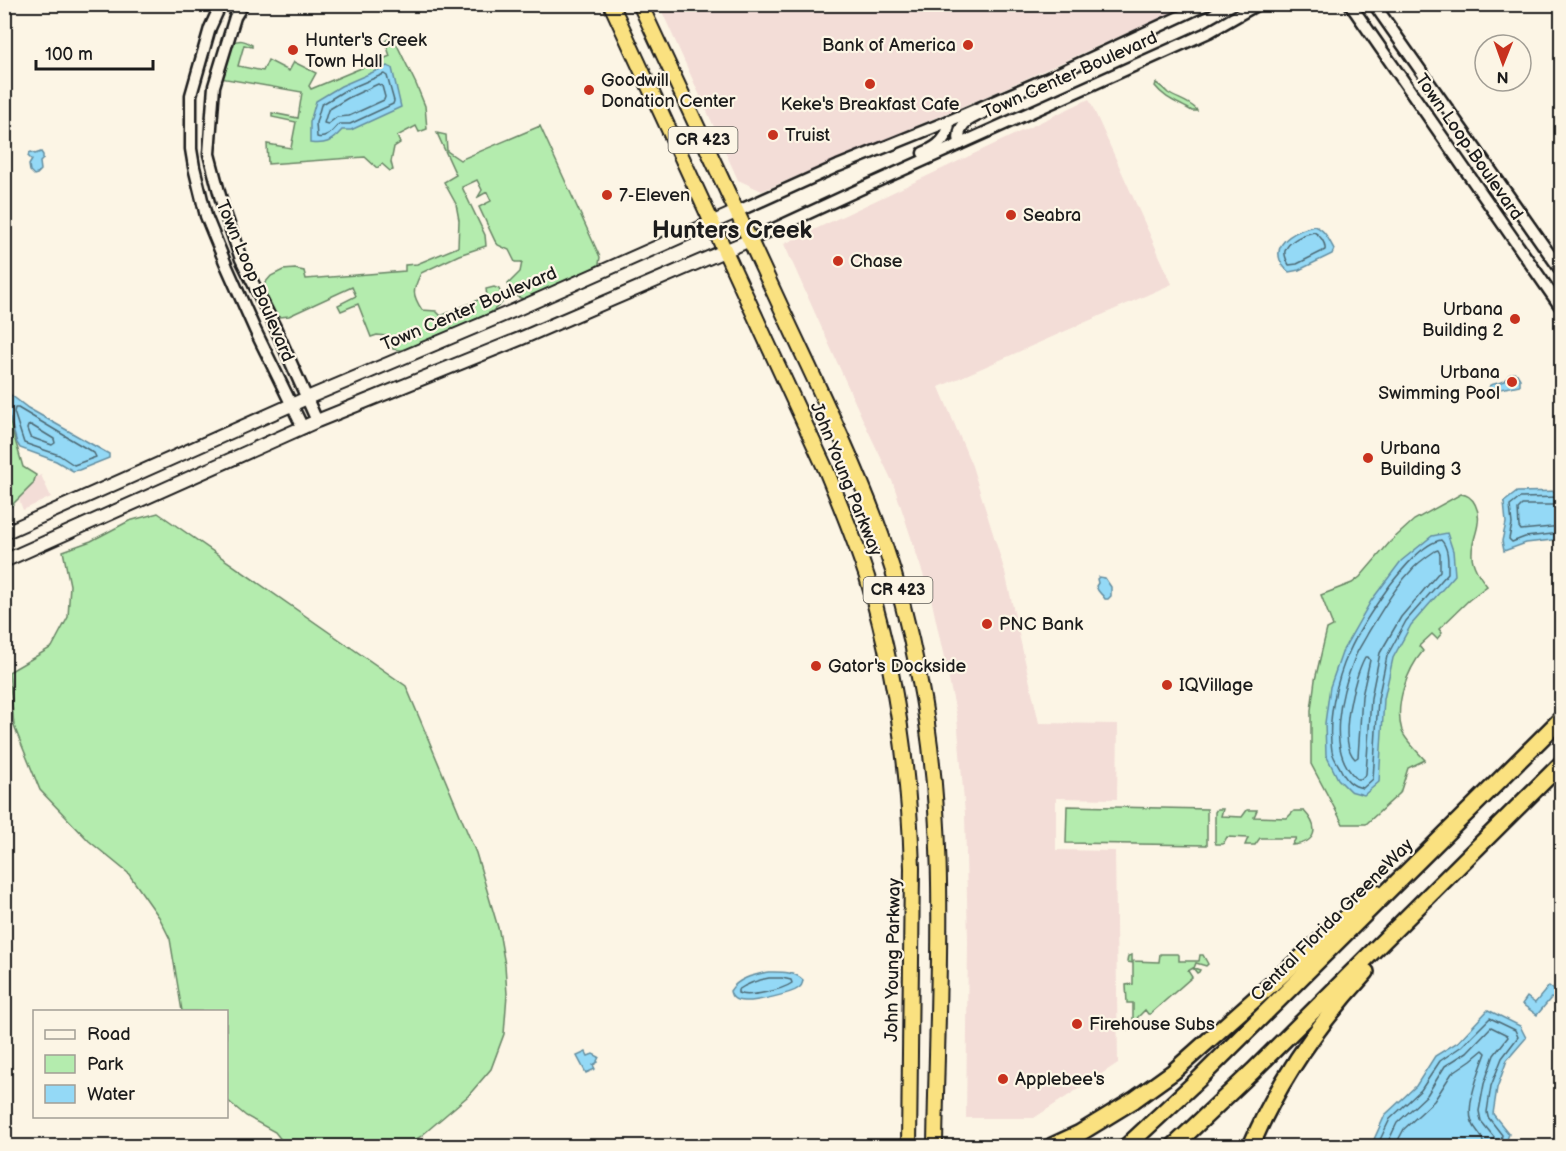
<svg xmlns="http://www.w3.org/2000/svg" width="1566" height="1151" viewBox="0 0 1566 1151" font-family="'Balsamiq Sans',sans-serif">
<style>
.built{fill:#f3ddd7}
.green{fill:#b4ecae;stroke:#688465;stroke-width:1.5}
.water{fill:#94d9f6;stroke:#648d9f;stroke-width:1.5}
.lines{fill:none;stroke-linecap:round;stroke-linejoin:round}
.shore{stroke:#4c6873;stroke-width:1.5}
.tertiary-casing{stroke:#1c1c1c;stroke-width:15}
.secondary-casing{stroke:#1c1c1c;stroke-width:16}
.trunk-casing{stroke:#1c1c1c;stroke-width:18}
.motorway-casing{stroke:#1c1c1c;stroke-width:20}
.tertiary{stroke:#fcf5e5;stroke-width:10}
.secondary{stroke:#fcf5e5;stroke-width:12}
.trunk{stroke:#fae180;stroke-width:14}
.motorway{stroke:#fae180;stroke-width:15}
.poi-dot{fill:#c8321e;stroke:#fcf5e5;stroke-width:2}
.labels{text-anchor:middle;dominant-baseline:central;stroke-width:4.5;stroke-linejoin:round;paint-order:stroke}
.shield{fill:#fcf5e5;stroke:#5f5d58;stroke-width:1.5}
.shield-label{font-size:16px;font-weight:bold;fill:#1c1c1c}
.poi-label{font-size:18px;fill:#1c1c1c;stroke:#fcf5e5;text-anchor:start}
.street-label{font-size:18px;fill:#1c1c1c;stroke:#fcf5e5}
.district-label{font-size:24px;font-weight:bold;fill:#1c1c1c;stroke:#fcf5e5}
</style>
<rect width="100%" height="100%" fill="#fcf5e5"/>
<filter id="ink" filterUnits="userSpaceOnUse"><feTurbulence type="fractalNoise" baseFrequency=".0167" numOctaves="2"/><feDisplacementMap in="SourceGraphic" scale="12" xChannelSelector="R" yChannelSelector="G"/><feConvolveMatrix kernelMatrix="1 2 1 2 8 2 1 2 1" color-interpolation-filters="sRGB"/></filter>
<g filter="url(#ink)">
<!-- built -->
<g class="built">
<path d="M659 5H1187L1162 17 994 93 762 191 738 180Z"/>
<path d="M1089 99 1172 284 939 387 972 466 1005 572 1039 723 1118 724 1117 799 1056 798V850L1115 851 1118 1063 1034 1118H966L968 941 965 814 957 717 931 598 893 483 863 420 784 244Z"/>
<path d="M41 475 51 497 23 510 14 486Z"/>
</g>
<!-- green -->
<g class="green">
<path d="M388 39 395 41 416 84 425 106 427 129 419 132 416 126 397 136 400 143 394 147 391 162 393 170 390 171 382 164 377 168 365 157 268 164 267 144 291 148 296 122 272 117V113L298 118 302 92 220 78 231 43C240 39 244 40 252 45V47L244 45 238 66 263 71 268 60 289 71 294 62 316 73 309 86 311 89 390 56 385 41Z"/>
<path d="M1156 83C1161 86 1164 89 1168 93 1177 99 1188 101 1196 109L1197 111H1192C1179 103 1165 99 1155 86Z"/>
<path d="M540 126 600 257 599 264 594 269 524 299C514 297 512 293 508 284L520 272 522 262H515L509 250 498 245 495 241 479 207 491 201 487 192 478 197 482 190 477 180 462 187 485 235 486 246 459 255 421 273C413 290 411 293 422 310L436 311 441 316 487 296 486 289 494 287 499 289 502 296V303L490 313 405 351 393 349 386 336 377 335 371 337 358 304 341 311 338 305 356 296 352 287 289 316 280 317 274 314 264 292 265 283 271 276 283 270 295 269 304 271 306 279 405 271V265L417 264 458 247 459 220 456 204 444 182 456 175 437 133 446 135 447 151 460 160Z"/>
<path d="M5 406 23 467 36 475 33 484 5 512Z"/>
<path d="M1461 494C1474 495 1480 511 1478 523 1477 533 1472 542 1472 552 1471 565 1480 577 1487 586L1469 600 1439 629 1442 633 1437 639 1432 634 1419 646 1423 651C1407 670 1394 705 1402 731 1405 740 1419 753 1425 760L1408 768 1400 793 1366 824H1343L1311 764V710L1315 680 1327 629 1333 626 1321 595 1352 583 1360 577 1390 542 1414 520Z"/>
<path d="M158 513 406 686 476 853 499 931 505 965 507 994 504 1034 491 1069 468 1096 420 1137 405 1146H286L275 1132 246 1116 227 1100 226 1012 182 1011 170 939 159 917 128 873 89 841 40 790 14 726 9 672 52 647 68 617 70 585 63 551 91 541 129 521Z"/>
<path d="M1067 806 1207 809V845L1066 843Z"/>
<path d="M1217 809H1223L1221 816 1242 817 1247 810H1257L1254 817 1287 818 1294 811H1304C1320 828 1317 843 1292 845L1296 838H1260L1255 845H1245L1248 838 1227 837 1223 844H1216L1215 842V812Z"/>
<path d="M1160 954H1178L1179 955V961H1199L1200 955H1203L1208 964 1206 966 1196 963 1194 968 1200 970 1199 972 1197 973 1193 968 1188 971 1192 977 1150 1014H1148L1145 1010 1137 1018 1140 1022 1132 1029 1128 1030 1126 1027 1133 1025V1003H1127L1126 985 1133 984V963L1127 962 1128 956 1132 955V961L1159 962Z"/>
</g>
<!-- water -->
<g class="water">
<path d="M387 66 392 68 401 107 351 130H342C331 142 326 145 310 143V122L316 101 341 86Z"/>
<path d="M31 152 35 154 41 152 43 155V159L40 162 41 170 37 174 34 175 30 171 29 165 32 160 28 156 29 153Z"/>
<path d="M1315 226C1325 230 1329 240 1334 249L1332 254 1299 270 1289 272C1284 268 1282 265 1280 260 1273 240 1300 229 1315 226Z"/>
<path d="M1513 373 1517 374 1520 379V385L1491 391 1489 388 1490 385 1505 381 1509 375Z"/>
<path d="M7 392 28 408 109 454V458L79 470 73 471 56 461 20 448 17 443 5 401V395Z"/>
<path d="M1561 491V539L1526 543 1504 551 1502 541 1506 523 1504 502 1517 492Z"/>
<path d="M1447 533 1453 551 1455 575 1411 625 1393 658 1384 699 1379 782 1364 795 1350 791 1338 779 1326 755 1325 723 1330 687 1343 650 1371 601 1401 561 1432 536Z"/>
<path d="M1099 577 1105 578 1111 587V596L1108 599H1105L1103 596C1099 592 1098 592 1096 586L1098 583 1097 579Z"/>
<path d="M768 972C780 972 795 971 803 980 802 984 803 985 799 988 791 994 754 1002 744 1001 736 1001 731 998 730 991 738 978 754 975 768 972Z"/>
<path d="M1549 986 1558 993 1553 999 1551 998 1537 1015 1522 1004 1527 997 1535 1003Z"/>
<path d="M1488 1010 1520 1026 1526 1038 1507 1060 1497 1088 1493 1114 1509 1134 1505 1146H1371L1385 1115 1416 1086 1435 1056 1458 1042Z"/>
<path d="M586 1052 588 1056 593 1054 599 1057 597 1061 598 1062 593 1065 595 1069 586 1073 577 1056Z"/>
</g>
<g class="lines">
<!-- shore -->
<g class="shore">
<path d="M384 74 387 76 394 101 393 104 350 124H339C333 130 327 140 317 137L316 123 321 105 344 91Z"/>
<path d="M378 84 382 86 385 97 384 100 349 116 337 117 328 124 324 123 328 110 348 98Z"/>
<path d="M1314 232C1320 235 1326 243 1325 250L1297 264 1289 265C1287 261 1284 256 1285 251 1289 240 1304 234 1314 232Z"/>
<path d="M15 408H18L94 453 96 457 74 465 59 455 24 443 14 412Z"/>
<path d="M28 426 31 425 54 439 55 443 52 445 30 437 27 429Z"/>
<path d="M1562 497 1520 498 1510 506 1512 524 1509 539 1512 542 1525 537 1562 533"/>
<path d="M1562 505H1522L1518 509 1519 527 1521 530 1562 526"/>
<path d="M1441 540C1449 548 1448 562 1448 573L1406 621 1387 656 1378 699 1373 779 1363 788C1351 786 1345 779 1340 768 1337 763 1333 757 1332 751 1327 721 1336 680 1349 652 1359 629 1375 606 1390 585 1401 571 1423 543 1441 540Z"/>
<path d="M1438 550 1440 554V571L1401 617 1380 653 1371 698 1366 774 1361 779H1357C1325 751 1341 692 1355 657 1358 649 1364 641 1368 633 1381 612 1393 590 1410 572 1416 564 1426 557 1435 551Z"/>
<path d="M1365 657H1368L1370 660 1362 696 1358 757 1355 759C1337 742 1354 677 1365 657Z"/>
<path d="M769 978H782L791 980 792 983C782 990 748 998 738 993V990C748 983 758 980 769 978Z"/>
<path d="M1377 1146 1390 1119 1421 1090 1440 1061 1462 1046 1490 1018 1515 1030 1518 1037 1502 1058 1491 1086 1487 1112 1488 1117 1502 1135 1500 1146"/>
<path d="M1386 1146 1397 1123 1427 1095 1445 1066 1467 1052 1491 1027 1507 1035 1508 1037 1494 1055 1484 1084 1479 1111 1481 1121 1494 1137 1492 1146"/>
<path d="M1395 1146 1404 1129 1434 1101 1452 1073 1471 1060 1483 1050 1486 1053C1480 1070 1465 1105 1472 1122 1476 1133 1484 1134 1483 1146"/>
</g>
<defs>
<g id="tertiary">
<path d="M221 4 210 28 191 95V149L194 167 206 216 227 267 255 330 303 428"/>
<path d="M243 4 235 17 214 86 209 154 223 207 241 259 275 327 317 421"/>
<path d="M1350 4 1562 309"/>
<path d="M1374 4 1562 272"/>
<path d="M960 144C956 125 967 120 983 113"/>
<path d="M923 153C938 147 949 138 949 121"/>
<path d="M736 212 838 166 949 121 1046 79 1207 4"/>
<path d="M750 240 869 185 1209 32 1258 4"/>
</g>
<g id="secondary">
<path d="M4 533 307 398 513 311 736 212"/>
<path d="M4 561 317 421 522 338 750 240"/>
</g>
<g id="trunk">
<path d="M611 4 826 470C841 506 855 541 867 577 896 671 909 770 912 868L909 1146"/>
<path d="M640 4C689 109 737 212 785 316 819 389 855 462 882 537 898 583 910 630 919 677 950 831 937 991 935 1146"/>
</g>
<g id="motorway">
<path d="M1052 1146 1080 1133 1134 1100 1173 1072 1375 892"/>
<path d="M1127 1146 1200 1078 1562 718"/>
<path d="M1174 1146 1253 1071 1562 763"/>
<path d="M1251 1146C1278 1082 1318 1024 1366 972"/>
</g>
</defs>
<!-- tertiary casing -->
<use href="#tertiary" class="tertiary-casing"/>
<!-- secondary casing -->
<use href="#secondary" class="secondary-casing"/>
<!-- trunk casing -->
<use href="#trunk" class="trunk-casing"/>
<!-- motorway casing -->
<use href="#motorway" class="motorway-casing"/>
<!-- tertiary -->
<use href="#tertiary" class="tertiary"/>
<!-- secondary -->
<use href="#secondary" class="secondary"/>
<!-- trunk -->
<use href="#trunk" class="trunk"/>
<!-- motorway -->
<use href="#motorway" class="motorway"/>
</g>
</g>
<!-- markers -->
<g class="poi-dot">
<circle cx="968" cy="45" r="6"/>
<circle cx="293" cy="50" r="6"/>
<circle cx="870" cy="84" r="6"/>
<circle cx="589" cy="90" r="6"/>
<circle cx="773" cy="135" r="6"/>
<circle cx="607" cy="195" r="6"/>
<circle cx="1011" cy="215" r="6"/>
<circle cx="838" cy="261" r="6"/>
<circle cx="1515" cy="319" r="6"/>
<circle cx="1512" cy="382" r="6"/>
<circle cx="1368" cy="458" r="6"/>
<circle cx="987" cy="624" r="6"/>
<circle cx="816" cy="666" r="6"/>
<circle cx="1167" cy="685" r="6"/>
<circle cx="1077" cy="1024" r="6"/>
<circle cx="1003" cy="1079" r="6"/>
</g>
<g class="labels">
<!-- shield labels -->
<g class="shield">
<rect x="668.5" y="127" width="69" height="26" rx="4.5"/>
<rect x="863.5" y="577" width="69" height="26" rx="4.5"/>
</g>
<g class="shield-label">
<text x="703" y="140">CR 423</text>
<text x="898" y="590">CR 423</text>
</g>
<!-- poi labels -->
<g class="poi-label">
<text x="305" y="40">Hunter's Creek<tspan x="305" dy="21">Town Hall</tspan></text>
<text x="956" y="45" text-anchor="end">Bank of America</text>
<text x="601" y="80">Goodwill<tspan x="601" dy="21">Donation Center</tspan></text>
<text x="870" y="104" text-anchor="middle">Keke's Breakfast Cafe</text>
<text x="785" y="135">Truist</text>
<text x="619" y="195">7-Eleven</text>
<text x="1023" y="215">Seabra</text>
<text x="850" y="261">Chase</text>
<text x="1503" y="309" text-anchor="end">Urbana<tspan x="1503" dy="21">Building 2</tspan></text>
<text x="1500" y="372" text-anchor="end">Urbana<tspan x="1500" dy="21">Swimming Pool</tspan></text>
<text x="1380" y="448">Urbana<tspan x="1380" dy="21">Building 3</tspan></text>
<text x="999" y="624">PNC Bank</text>
<text x="828" y="666">Gator's Dockside</text>
<text x="1179" y="685">IQVillage</text>
<text x="1089" y="1024">Firehouse Subs</text>
<text x="1015" y="1079">Applebee's</text>
</g>
<!-- street labels -->
<g class="street-label">
<text transform="translate(1070 75) rotate(-24)">Town Center Boulevard</text>
<text transform="translate(1469 147) rotate(55)">Town Loop Boulevard</text>
<text transform="translate(255 281) rotate(67)">Town Loop Boulevard</text>
<text transform="translate(469 309) rotate(-23)">Town Center Boulevard</text>
<text transform="translate(846 479) rotate(68)">John Young Parkway</text>
<text transform="translate(1332 920) rotate(-45)">Central Florida GreeneWay</text>
<text transform="translate(893 960) rotate(-89)">John Young Parkway</text>
</g>
<!-- district labels -->
<g class="district-label">
<text x="732" y="230">Hunters Creek</text>
</g>
</g>
<!-- margin -->
<rect width="1566" height="1151" fill="none" stroke="#fcf5e5" stroke-width="24"/>
<rect x="12" y="12" width="1542" height="1127" fill="none" stroke="#1c1c1c" stroke-width="2" filter="url(#ink)"/>
<!-- legend -->
<rect x="33" y="1010" width="195" height="108" fill="#fcf5e5" stroke="#a29e95" stroke-width="1.5"/>
<rect x="45" y="1030" width="30" height="9" fill="#fcf5e5" stroke="#a29e95" stroke-width="1.5"/>
<text x="87" y="1040" font-size="18" fill="#1c1c1c">Road</text>
<rect x="45" y="1055" width="30" height="18" fill="#b4ecae" stroke="#a29e95" stroke-width="1.5"/>
<text x="87" y="1070" font-size="18" fill="#1c1c1c">Park</text>
<rect x="45" y="1085" width="30" height="18" fill="#94d9f6" stroke="#a29e95" stroke-width="1.5"/>
<text x="87" y="1100" font-size="18" fill="#1c1c1c">Water</text>
<!-- north arrow -->
<g transform="translate(1503 63) rotate(181)"><circle r="28" fill="#fcf5e5" stroke="#a29e95" stroke-width="1.5"/>
<path d="M0-4.5L10 22L0 15L-10 22Z" fill="#c8321e"/>
<text y="-9" font-size="16" font-weight="bold" text-anchor="middle" fill="#1c1c1c">N</text>
</g>
<!-- scale -->
<path d="M36 60v9h117v-9" fill="none" stroke="#1c1c1c" stroke-width="3"/>
<text x="45" y="60" font-size="18" fill="#1c1c1c" stroke="#fcf5e5" stroke-width="4.5" paint-order="stroke">100 m</text>
</svg>
